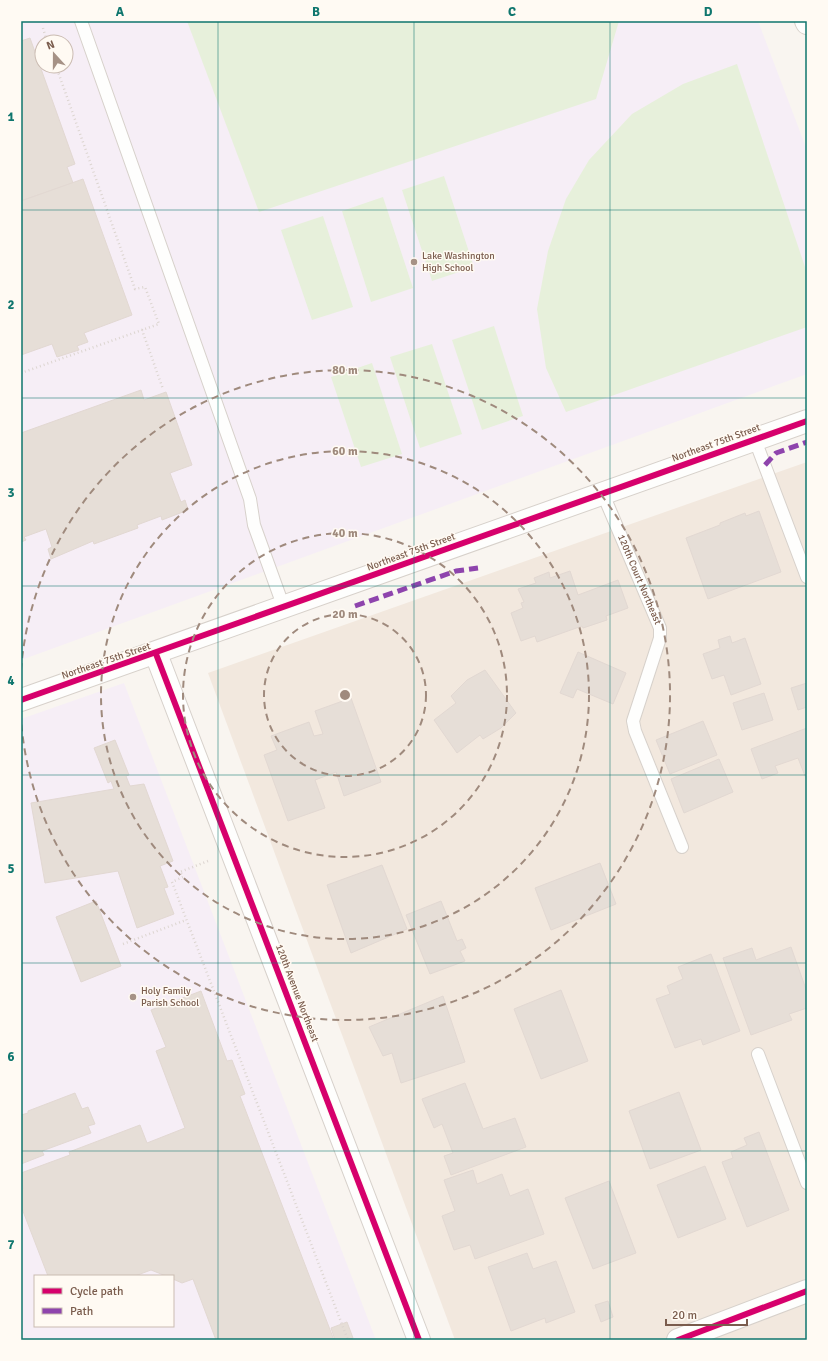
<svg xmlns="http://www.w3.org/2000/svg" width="828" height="1361" viewBox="0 0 828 1361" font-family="Signika,sans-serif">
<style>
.residential{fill:#f2e8de}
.education{fill:#f6eef6;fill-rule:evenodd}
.pitch{fill:#e7f0db}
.building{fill:#e6ded7;stroke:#e2d8d2}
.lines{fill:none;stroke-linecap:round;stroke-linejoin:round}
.lane-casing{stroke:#d7d1cb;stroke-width:14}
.street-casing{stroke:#d7d1cb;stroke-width:24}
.secondary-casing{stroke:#d9d2cb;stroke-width:24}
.path{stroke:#dcd5d0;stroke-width:2.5;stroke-dasharray:1 3;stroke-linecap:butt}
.lane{stroke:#fefefd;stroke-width:12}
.street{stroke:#fefefd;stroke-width:22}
.secondary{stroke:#fefefd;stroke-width:22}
.quiet{stroke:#8e44ad;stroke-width:5;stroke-dasharray:10 5;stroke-linecap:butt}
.cycleway-casing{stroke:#fffaf3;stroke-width:8}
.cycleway{stroke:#d6006c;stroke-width:6}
.grid{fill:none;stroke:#0f766e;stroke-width:1;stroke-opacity:0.55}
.ring{fill:none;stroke:#9f8a7d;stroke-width:2;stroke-dasharray:7 5}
.poi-dot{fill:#a69286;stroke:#fffaf3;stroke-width:1.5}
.labels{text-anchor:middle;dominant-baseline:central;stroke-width:3;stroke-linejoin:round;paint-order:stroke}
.poi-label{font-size:10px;fill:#7a5c4d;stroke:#fffaf3;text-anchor:start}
.street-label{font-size:10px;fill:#7a5c4d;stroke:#fffaf3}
.centre{fill:#9f8a7d;stroke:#fffaf3;stroke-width:2}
.ring-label{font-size:12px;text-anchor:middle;font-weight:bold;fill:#9f8a7d;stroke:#fffaf3;stroke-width:3;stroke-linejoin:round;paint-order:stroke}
.neatline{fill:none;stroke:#0f766e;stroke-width:1.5}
.grid-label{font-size:13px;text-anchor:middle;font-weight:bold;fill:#0f766e}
</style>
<rect width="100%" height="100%" fill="#f9f5f0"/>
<!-- residential -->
<path class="residential" d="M807 462V1340H455L208 673Z"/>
<!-- education -->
<g class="education">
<path d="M21 21H758L807 150V374L21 660ZM42 42H66V66H42Z"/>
<path d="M124 683 376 1340H21V719ZM35 1276H173V1326H35Z"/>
</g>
<!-- pitch -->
<g class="pitch">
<path d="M187 21H619L596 99 259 212Z"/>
<path d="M737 64 807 273V327L566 412 546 368 537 309 548 251 566 199 589 160 632 114 683 84Z"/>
<path d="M444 176 474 267 432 281 402 190Z"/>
<path d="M383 197 413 288 371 302 342 211Z"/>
<path d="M323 216 353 307 312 320 281 230Z"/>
<path d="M494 326 523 416 482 430 452 340Z"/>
<path d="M432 344 462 434 420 448 390 357Z"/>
<path d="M372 363 402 454 361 467 331 377Z"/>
</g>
<!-- building -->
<g class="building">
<path d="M30 38 75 164 67 167 73 183 21 201V41Z"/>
<path d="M83 179 132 315 84 333 88 342 77 346 79 350 57 357 52 344 21 355V201Z"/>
<path d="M141 390 144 400 166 392 192 465 170 473 181 502 185 500 188 510 162 520 161 516 137 525 138 528 94 544 93 541 51 559 48 549 52 547 46 529 24 537 26 540 21 542V433Z"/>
<path d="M759 511 781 572 708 599 686 538 720 525V523L745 513 746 516Z"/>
<path d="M570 571 578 595 618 580 628 608 606 616 607 620 583 628 582 626 537 642 535 636 521 641 511 613 523 608 521 603 524 602 518 589 536 583 534 578 549 572 550 578Z"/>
<path d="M730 636 732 643 745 638 761 684 731 695 724 675 712 679 703 654 720 648 718 640Z"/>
<path d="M578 652 626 673 613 704 577 689 573 698 560 693Z"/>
<path d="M485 670 516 713 501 728 483 739 480 735 457 753 434 720 456 703 451 696 467 680Z"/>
<path d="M807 683V707L798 710 791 688Z"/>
<path d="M764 693 773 720 742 730 733 703Z"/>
<path d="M351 698 381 782 344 796 336 772 315 780 325 808 288 821 264 755 277 750 271 736 309 722 314 736 323 734 315 711Z"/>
<path d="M703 721 717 755 670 774 656 740Z"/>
<path d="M807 728V781L798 758 775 766 778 773 762 779 751 749Z"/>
<path d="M115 740 129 775 126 776 130 786 144 784 173 861 160 866 168 887 164 888 174 914 137 928 118 871 45 883 31 803 114 789 111 781 108 783 94 748Z"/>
<path d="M719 759 733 792 684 813 671 779Z"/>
<path d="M600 863 616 904 551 930 535 888Z"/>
<path d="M382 865 407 929 351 953 327 885Z"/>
<path d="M96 901 121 966 81 982 56 917Z"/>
<path d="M441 901 457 941 462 939 466 948 460 951 465 961 430 974 406 915Z"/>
<path d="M791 947 807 992V1008L789 1014 792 1020 751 1035 723 958 752 948 756 960Z"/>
<path d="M711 954 740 1031 703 1045 701 1039 675 1048 656 999 670 994 667 986 683 979 678 967Z"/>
<path d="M561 990 588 1061 541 1079 514 1009Z"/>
<path d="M201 991 227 1061 232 1060 245 1094 240 1096 334 1340H216L193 1279 182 1283 173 1279V1276H166L151 1270 135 1276H48L21 1206V1189H23L21 1173 70 1155 69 1152 140 1125 147 1143 185 1128 156 1051 166 1047 151 1010Z"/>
<path d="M443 996 465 1062 401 1083 392 1053 383 1056 369 1027Z"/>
<path d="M465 1083 483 1129 515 1118 526 1147 451 1175 444 1156 453 1153 442 1124 434 1128 422 1099Z"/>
<path d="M679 1092 701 1150 650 1169 629 1111Z"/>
<path d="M75 1093 82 1109 88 1107 95 1124 88 1126 91 1133 42 1151 44 1155 21 1164V1115L28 1113V1111Z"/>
<path d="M759 1132 789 1210 747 1227 722 1162 733 1158 731 1152 747 1145 744 1138Z"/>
<path d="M705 1166 726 1219 678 1238 657 1185Z"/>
<path d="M473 1170 477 1184 502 1174 510 1196 528 1189 544 1234 475 1259 470 1245 454 1250 442 1216 455 1211 444 1180Z"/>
<path d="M609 1181 636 1253 593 1269 565 1198Z"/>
<path d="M527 1253 533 1269 556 1261 575 1312 546 1323 545 1318 511 1331 488 1267Z"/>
<path d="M608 1301 613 1317 601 1322 595 1305Z"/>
<path d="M347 1322 353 1338 347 1340H335L331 1328Z"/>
</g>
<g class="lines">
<defs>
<g id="lane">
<path d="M81 21 250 499 254 525 284 608"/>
<path d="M755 440 807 577"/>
<path id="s1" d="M603 494 660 628V638L633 721 635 731 682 847"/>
<path d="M758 1054 807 1183"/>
</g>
<g id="street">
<path d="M156 654 419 1340"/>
<path d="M21 700 807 421"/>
<path d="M678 1340 807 1291"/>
</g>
<path id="secondary" d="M806 21 807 23"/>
</defs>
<!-- lane casing -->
<use href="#lane" class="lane-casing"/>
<!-- street casing -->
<use href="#street" class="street-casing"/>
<!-- secondary casing -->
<use href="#secondary" class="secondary-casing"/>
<!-- path -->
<g class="path">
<path d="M43 28 47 42"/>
<path d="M56 66 135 289 145 287 159 324 142 330"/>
<path d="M21 373 142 330 163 389"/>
<path d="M208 861 180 872 183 877 172 882 348 1340"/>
<path d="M123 944 186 920"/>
</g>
<!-- lane -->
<use href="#lane" class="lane"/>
<!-- street -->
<use href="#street" class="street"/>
<!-- secondary -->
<use href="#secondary" class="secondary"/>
<!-- quiet -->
<g class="quiet">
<path d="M765 465 776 453 807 442"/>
<path d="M355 606 456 571 478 568"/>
</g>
<defs>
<g id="cycleway">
<path d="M156 654 419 1340"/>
<path d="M21 700 807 421"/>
<path d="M678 1340 807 1291"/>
</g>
</defs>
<!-- cycleway casing -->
<use href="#cycleway" class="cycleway-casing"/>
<!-- cycleway -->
<use href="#cycleway" class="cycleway"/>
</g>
<!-- grid -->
<path class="grid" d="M218 21V1340M414 21V1340M610 21V1340M21 210H807M21 398H807M21 586H807M21 775H807M21 963H807M21 1151H807"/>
<!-- distance rings -->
<g class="ring">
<circle cx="345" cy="695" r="81"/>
<circle cx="345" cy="695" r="162"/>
<circle cx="345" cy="695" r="244"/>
<path d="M21 670A325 325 0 1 1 21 720"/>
</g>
<!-- markers -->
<g class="poi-dot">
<circle cx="414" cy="262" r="4"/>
<circle cx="133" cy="997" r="4"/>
</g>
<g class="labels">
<!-- poi labels -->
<g class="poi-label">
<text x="422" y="256">Lake Washington<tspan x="422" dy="12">High School</tspan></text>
<text x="141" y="991">Holy Family<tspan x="141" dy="12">Parish School</tspan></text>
</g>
<!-- street labels -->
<g class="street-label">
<text transform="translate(716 443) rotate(-20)">Northeast 75th Street</text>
<text transform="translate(411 552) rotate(-20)">Northeast 75th Street</text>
<text stroke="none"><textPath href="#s1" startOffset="93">120th Court Northeast</textPath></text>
<text transform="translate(106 661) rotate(-19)">Northeast 75th Street</text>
<text transform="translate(297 993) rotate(69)">120th Avenue Northeast</text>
</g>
</g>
<circle cx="345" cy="695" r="6" class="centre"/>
<g class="ring-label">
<text x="345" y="374">80 m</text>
<text x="345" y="455">60 m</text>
<text x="345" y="537">40 m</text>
<text x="345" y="618">20 m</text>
</g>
<!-- border -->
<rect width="828" height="1361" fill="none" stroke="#fffaf3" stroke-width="44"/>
<!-- legend -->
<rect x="34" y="1275" width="140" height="52" fill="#fffaf3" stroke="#cabbb1"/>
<rect x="42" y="1288" width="20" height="6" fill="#d6006c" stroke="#cabbb1"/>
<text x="70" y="1295" font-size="12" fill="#7a5c4d">Cycle path</text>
<rect x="42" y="1308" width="20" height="6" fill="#8e44ad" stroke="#cabbb1"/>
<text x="70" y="1315" font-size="12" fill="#7a5c4d">Path</text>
<!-- north arrow -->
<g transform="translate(54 54) rotate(339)"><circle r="19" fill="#fffaf3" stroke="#cabbb1"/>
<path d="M0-3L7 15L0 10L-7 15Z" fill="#a69286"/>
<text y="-6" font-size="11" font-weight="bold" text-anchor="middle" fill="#7a5c4d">N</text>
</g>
<!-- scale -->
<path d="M666 1319v6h81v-6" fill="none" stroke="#7a5c4d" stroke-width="2"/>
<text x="672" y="1319" font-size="12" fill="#7a5c4d" stroke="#fffaf3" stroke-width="3" paint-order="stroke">20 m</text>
<rect x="22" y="22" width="784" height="1317" class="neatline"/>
<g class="grid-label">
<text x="120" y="16">A</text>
<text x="316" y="16">B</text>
<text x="512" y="16">C</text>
<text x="708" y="16">D</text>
<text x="11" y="121">1</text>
<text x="11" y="309">2</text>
<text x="11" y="497">3</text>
<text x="11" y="685">4</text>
<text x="11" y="873">5</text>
<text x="11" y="1061">6</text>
<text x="11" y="1249">7</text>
</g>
</svg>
